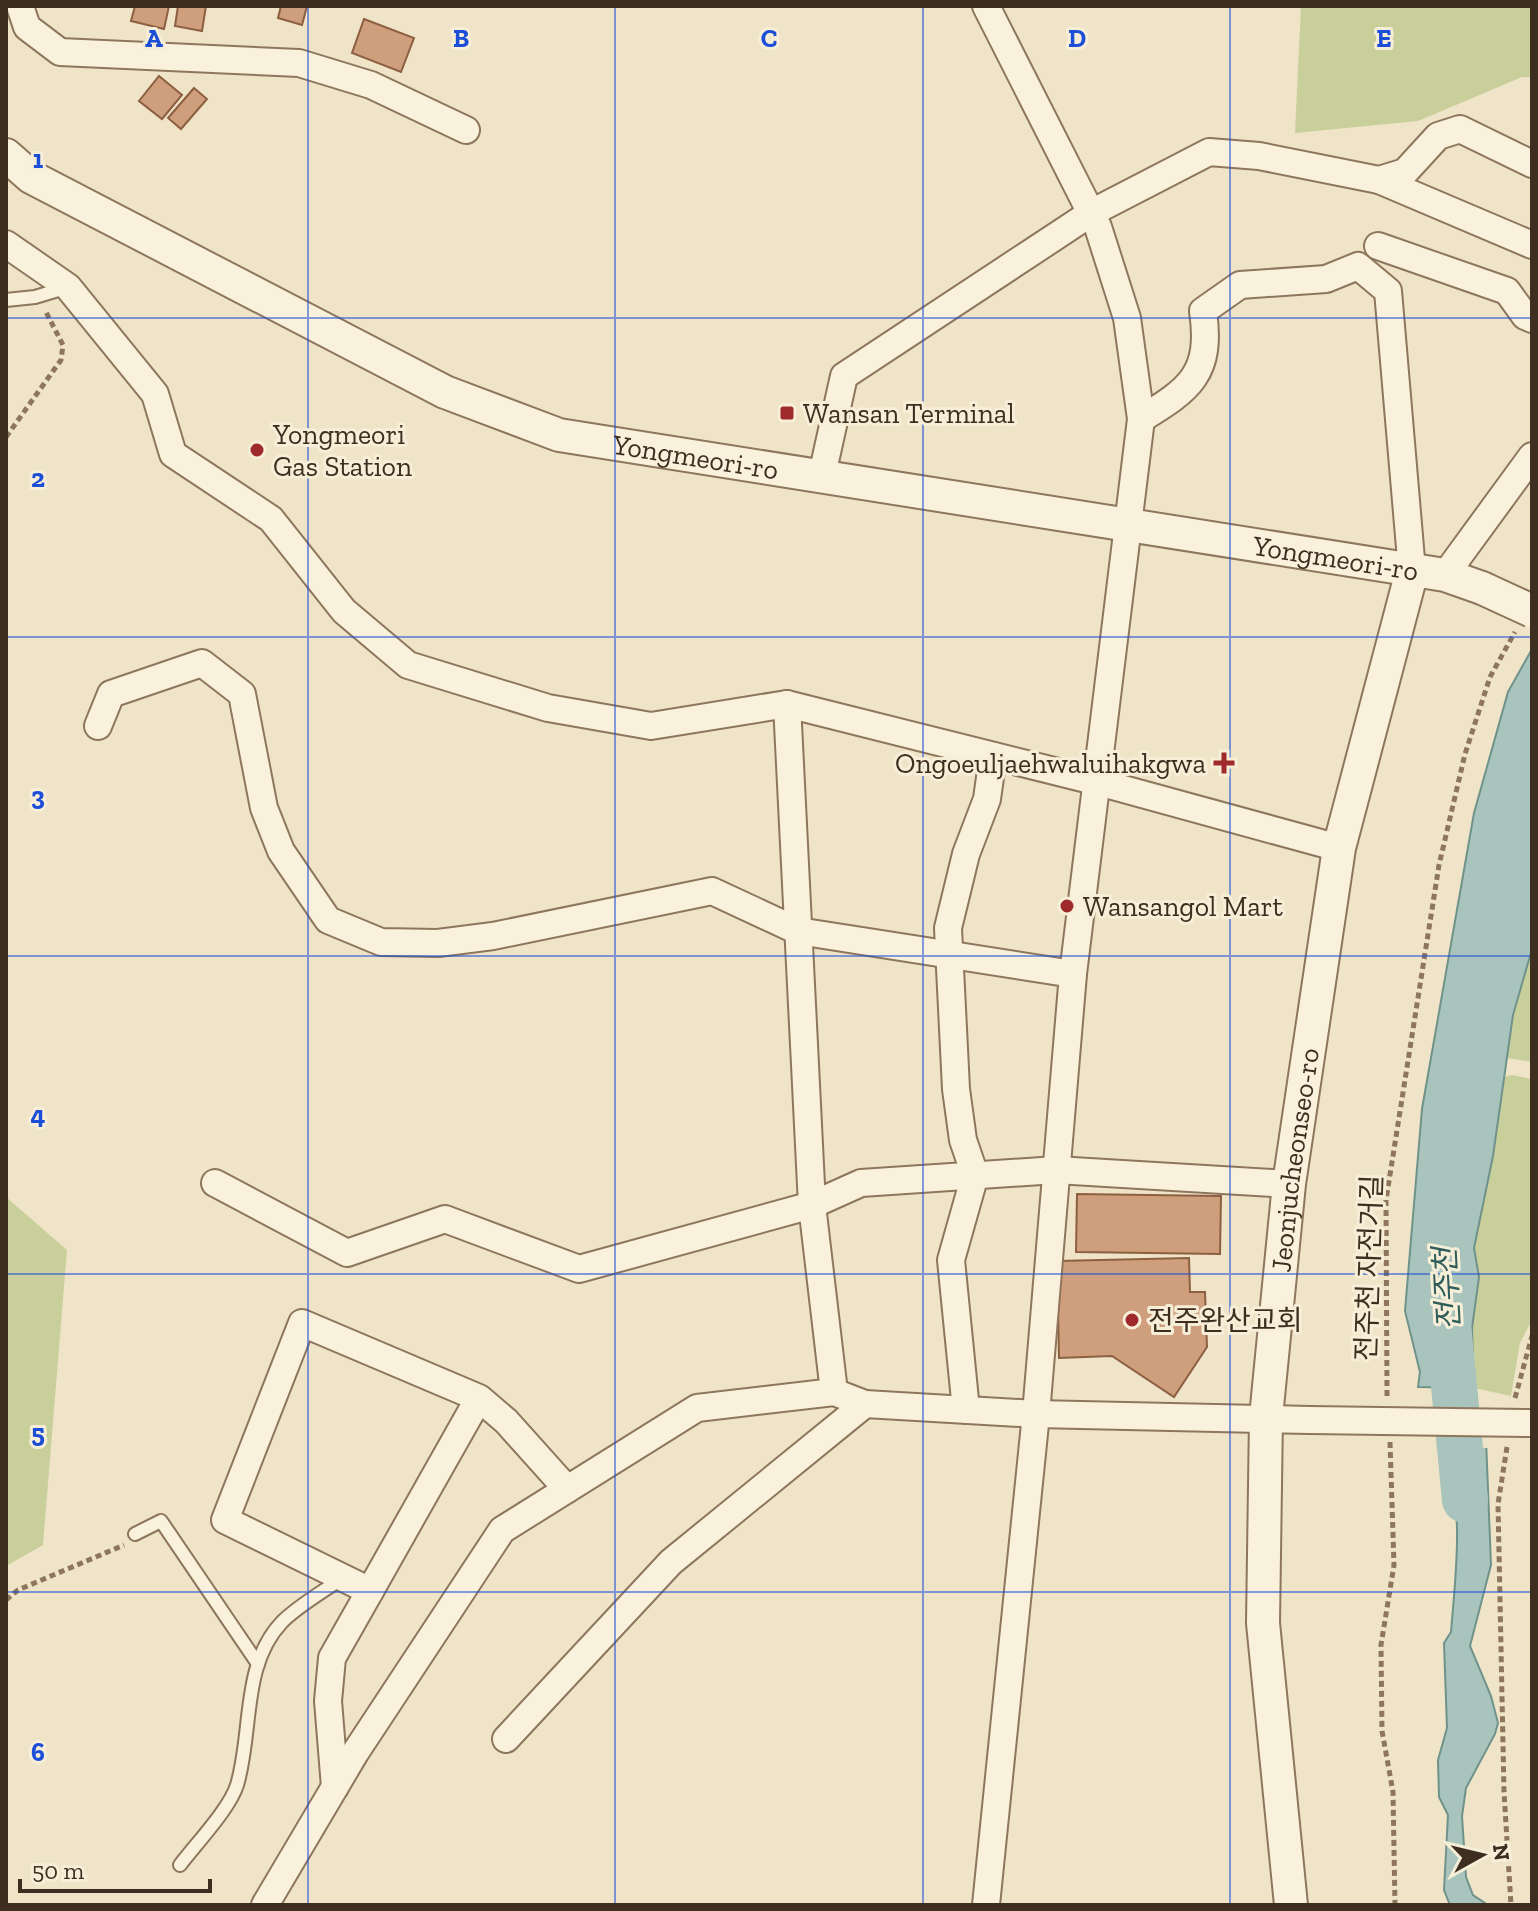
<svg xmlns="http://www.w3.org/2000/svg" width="1538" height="1911" viewBox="0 0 1538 1911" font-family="'Zilla Slab','Noto Sans KR',serif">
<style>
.green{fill:#c9cf9b}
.water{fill:#a9c4bc;stroke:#6f938a;stroke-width:2}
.pier{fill:#f0e4c8}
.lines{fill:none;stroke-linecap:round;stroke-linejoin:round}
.river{stroke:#a9c4bc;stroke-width:46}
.building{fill:#cf9f7d;stroke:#8d5f41;stroke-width:2}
.service-casing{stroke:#8d765c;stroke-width:16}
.minor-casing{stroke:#8d765c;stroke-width:30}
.tertiary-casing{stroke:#8d765c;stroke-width:36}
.path{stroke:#8d765c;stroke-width:5;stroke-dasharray:6 4;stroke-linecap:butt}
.service{stroke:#faf1dc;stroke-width:12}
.minor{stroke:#faf1dc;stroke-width:26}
.tertiary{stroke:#faf1dc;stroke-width:32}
.minor-bridge-casing{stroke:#8d765c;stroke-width:30;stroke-linecap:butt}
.tertiary-bridge-casing{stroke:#8d765c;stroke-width:36;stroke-linecap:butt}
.minor-bridge{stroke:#faf1dc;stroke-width:26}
.tertiary-bridge{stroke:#faf1dc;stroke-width:32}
.grid{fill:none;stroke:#1d4ed8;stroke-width:2;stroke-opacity:0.55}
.poi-dot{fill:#9e2a2b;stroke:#f7eed8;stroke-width:3}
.labels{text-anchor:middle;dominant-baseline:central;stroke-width:6;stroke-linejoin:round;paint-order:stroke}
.poi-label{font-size:28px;fill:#3d2e20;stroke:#f7eed8;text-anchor:start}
.street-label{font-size:28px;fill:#3d2e20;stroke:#f7eed8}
.water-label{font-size:30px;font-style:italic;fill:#2f5d5a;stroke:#f7eed8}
.grid-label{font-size:26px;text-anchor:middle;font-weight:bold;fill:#1d4ed8;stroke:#f7eed8;stroke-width:6;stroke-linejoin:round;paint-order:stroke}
</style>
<rect width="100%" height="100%" fill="#f0e4c8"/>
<!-- green -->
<g class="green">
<path d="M1301 6H1532V77H1522L1418 121 1295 133Z"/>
<path d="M1532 949V1062L1507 1058 1513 1015Z"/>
<path d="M1512 1075 1532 1079V1320L1520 1343 1511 1396 1474 1388 1472 1328 1479 1277 1474 1248 1504 1077Z"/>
<path d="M6 1197 67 1250 43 1545 6 1566Z"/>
</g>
<!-- water -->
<g class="water">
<path d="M1532 649V949L1513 1015 1493 1156 1474 1248 1479 1277 1472 1328 1474 1388 1418 1387 1420 1372 1405 1311 1422 1109 1474 813 1508 692Z"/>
<path d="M1440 1437 1486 1439 1491 1565 1470 1646 1491 1696 1498 1723 1495 1734 1466 1788 1462 1816 1466 1877 1473 1895 1488 1905H1450L1444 1890 1448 1815 1439 1797 1438 1760 1447 1728 1444 1643 1451 1632C1457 1557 1465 1510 1440 1437Z"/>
</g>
<!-- pier -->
<path class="pier" d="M1437 1434 1487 1435 1491 1448 1439 1447Z"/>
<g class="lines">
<!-- river -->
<path class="river" d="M1448 1324 1465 1500"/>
</g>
<!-- building -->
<g class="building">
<path d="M135 6H169L164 29 131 21Z"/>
<path d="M178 6H206L202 31 175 26Z"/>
<path d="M281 6H307L302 25 278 18Z"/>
<path d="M364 19 414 38 401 72 352 53Z"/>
<path d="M159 76 182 95 162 119 139 101Z"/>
<path d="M194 88 207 99 181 129 168 118Z"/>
<path d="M1077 1194 1221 1196 1220 1254 1076 1252Z"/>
<path d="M1189 1258 1190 1292H1205L1207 1347 1174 1397 1112 1356 1059 1358 1057 1261Z"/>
</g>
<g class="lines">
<defs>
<g id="service">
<path d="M6 300 35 297 68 287"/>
<path d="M135 1534 161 1521 258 1664"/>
<path d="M180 1865C196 1844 230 1808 237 1785 253 1732 241 1665 282 1622 299 1605 323 1592 342 1578"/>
</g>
<g id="minor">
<path d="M20 6 27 27 60 52 299 63 371 85 466 130"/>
<path d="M1379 180 1532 245"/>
<path d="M6 244 68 287 155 394 173 454 271 519 344 611 408 665 548 708 651 726 787 704"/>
<path d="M1378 246 1507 291 1525 316 1532 319"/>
<path d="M1141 419C1190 389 1212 374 1203 311L1240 285 1326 279 1358 266 1388 291 1412 571"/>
<path d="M822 475 844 376 1091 213 1209 152 1259 156 1379 180 1405 172 1438 136 1460 129 1532 164"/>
<path d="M1445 575 1532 456"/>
<path d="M98 726 111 694 202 663 242 694 264 808 281 851 328 920 381 942 438 943 493 936 712 891 798 931 1073 974"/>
<path d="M215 1183 347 1253 445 1219 579 1269 812 1205 787 704 1098 782 1339 848"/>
<path d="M834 1392 812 1205 861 1183 1056 1170 1289 1184"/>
<path d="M479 1398 370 1591 225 1520 302 1323 479 1398 506 1421 567 1489"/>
<path d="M966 1410 951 1260 975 1175 963 1140 956 1089 948 928 966 854 987 799 993 756"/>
<path d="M506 1739 671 1562 865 1404"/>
<path d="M335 1787 328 1701 332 1658 370 1591"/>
<path d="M265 1905 355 1753 502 1530 697 1408 834 1392 865 1404 1036 1414 1310 1420"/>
<path d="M986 1905 1036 1414 1073 974 1141 419 1127 318 1098 227 986 6"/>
</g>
<g id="tertiary">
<path id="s1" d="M6 155 31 177 445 392 559 435 1445 575 1482 588"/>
<path id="s2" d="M1291 1905 1263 1623 1266 1417 1289 1184 1339 848 1412 571"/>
</g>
</defs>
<!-- service casing -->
<use href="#service" class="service-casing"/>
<!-- minor casing -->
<use href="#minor" class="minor-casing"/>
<!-- tertiary casing -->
<use href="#tertiary" class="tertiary-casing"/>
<!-- path -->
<g class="path">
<path d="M6 437 61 360 63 345 46 312"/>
<path d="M1387 1396 1386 1200 1439 865 1465 754 1490 677 1515 632"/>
<path d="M1515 1398 1532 1336"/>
<path d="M1390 1442 1394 1565 1381 1645 1382 1731 1393 1792 1395 1905"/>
<path d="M1507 1447 1498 1504 1504 1792 1511 1905"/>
<path d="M6 1600 18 1590 124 1545"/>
</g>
<!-- service -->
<use href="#service" class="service"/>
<!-- minor -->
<use href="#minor" class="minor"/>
<!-- tertiary -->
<use href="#tertiary" class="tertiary"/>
<defs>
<path id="minor-bridge" d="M1310 1420 1532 1423"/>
<path id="tertiary-bridge" d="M1482 588 1532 611"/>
</defs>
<!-- minor-bridge casing -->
<use href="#minor-bridge" class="minor-bridge-casing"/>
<!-- tertiary-bridge casing -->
<use href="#tertiary-bridge" class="tertiary-bridge-casing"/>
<!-- minor-bridge -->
<use href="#minor-bridge" class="minor-bridge"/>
<!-- tertiary-bridge -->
<use href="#tertiary-bridge" class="tertiary-bridge"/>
</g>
<!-- grid -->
<path class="grid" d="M308 6V1905M615 6V1905M923 6V1905M1230 6V1905M6 318H1532M6 637H1532M6 956H1532M6 1274H1532M6 1592H1532"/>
<!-- markers -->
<g class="poi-dot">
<rect x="779" y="405" width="16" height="16" rx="4"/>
<circle cx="257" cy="450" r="8"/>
<path d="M1220 751h8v8h8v8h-8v8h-8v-8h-8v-8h8z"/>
<circle cx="1067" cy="906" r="8"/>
<circle cx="1132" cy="1320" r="8"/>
</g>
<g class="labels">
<!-- poi labels -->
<g class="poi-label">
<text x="803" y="413">Wansan Terminal</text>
<text x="273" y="434">Yongmeori<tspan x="273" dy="32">Gas Station</tspan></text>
<text x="1206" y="763" text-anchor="end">Ongoeuljaehwaluihakgwa</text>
<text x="1083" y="906">Wansangol Mart</text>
<text x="1148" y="1320">전주완산교회</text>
</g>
<!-- street labels -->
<g class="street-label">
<text stroke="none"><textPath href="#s1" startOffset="760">Yongmeori-ro</textPath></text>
<text stroke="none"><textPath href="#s1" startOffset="1408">Yongmeori-ro</textPath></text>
<text stroke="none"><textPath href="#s2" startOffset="748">Jeonjucheonseo-ro</textPath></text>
<text transform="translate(1369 1268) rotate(-88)">전주천 자전거길</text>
</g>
<!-- water labels -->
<g class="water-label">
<text transform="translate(1447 1289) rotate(-93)">전주천</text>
</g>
</g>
<g class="grid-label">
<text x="154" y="47">A</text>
<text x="461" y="47">B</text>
<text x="769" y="47">C</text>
<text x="1077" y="47">D</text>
<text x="1384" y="47">E</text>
<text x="38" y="168">1</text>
<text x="38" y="487">2</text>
<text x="38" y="805">3</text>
<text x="38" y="1124">4</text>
<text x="38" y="1442">5</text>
<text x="38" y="1761">6</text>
</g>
<!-- border -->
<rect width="1538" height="1911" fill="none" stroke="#3d2e20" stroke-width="16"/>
<!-- north arrow -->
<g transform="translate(1482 1855) rotate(82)" stroke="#f7eed8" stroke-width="6" paint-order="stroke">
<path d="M0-6L14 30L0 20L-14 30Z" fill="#3d2e20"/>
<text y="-12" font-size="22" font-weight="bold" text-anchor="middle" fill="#3d2e20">N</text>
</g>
<!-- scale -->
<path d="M20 1879v12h190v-12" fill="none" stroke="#3d2e20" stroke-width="4"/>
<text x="32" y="1879" font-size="24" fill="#3d2e20" stroke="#f7eed8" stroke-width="6" paint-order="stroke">50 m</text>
</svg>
